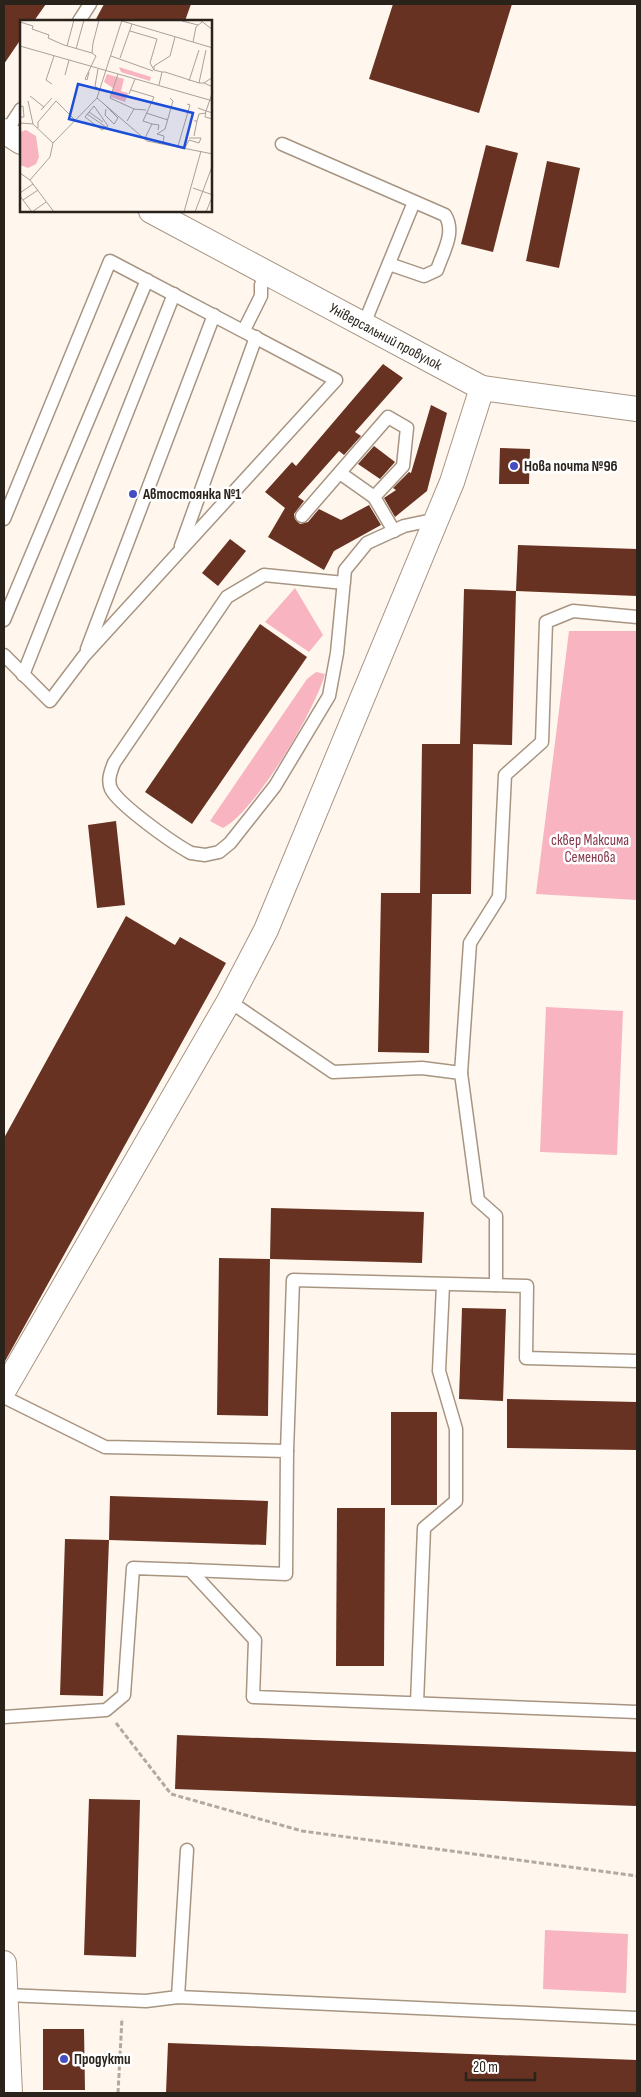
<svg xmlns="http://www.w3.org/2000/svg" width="641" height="2097" viewBox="0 0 641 2097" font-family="'Sofia Sans Condensed',sans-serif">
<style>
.green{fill:#f8b4c0}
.building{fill:#673221}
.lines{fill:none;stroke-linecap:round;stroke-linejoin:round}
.service-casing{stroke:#a79582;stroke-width:15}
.minor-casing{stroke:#a79582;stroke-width:26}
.path{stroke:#b2aaa1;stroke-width:3;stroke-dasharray:5 2.5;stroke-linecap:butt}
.service{stroke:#fff;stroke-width:12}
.minor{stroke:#fff;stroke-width:24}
.poi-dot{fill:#444ec2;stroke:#fff;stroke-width:2}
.labels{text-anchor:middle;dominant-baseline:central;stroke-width:5;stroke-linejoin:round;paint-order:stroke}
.street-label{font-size:15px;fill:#2a231b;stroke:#fff}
.poi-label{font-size:15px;font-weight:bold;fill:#2a231b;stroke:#fff;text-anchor:start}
.park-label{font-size:15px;fill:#86364a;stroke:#fff}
.inset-road{fill:none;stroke:#aaa29a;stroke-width:1}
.view{fill:#1d4ed8;fill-opacity:0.15;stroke:#1d4ed8;stroke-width:2.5}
.inset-edge{fill:none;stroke:#2a231b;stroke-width:2.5}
</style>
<rect width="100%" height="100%" fill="#fff7ee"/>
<!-- green -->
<g class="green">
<path d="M295 588 323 635 309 652 265 622Z"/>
<path d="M569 631H637V900L536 894Z"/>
<path d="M316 672 325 674C315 710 255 812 223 828L210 821 307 679Z"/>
<path d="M546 1007 623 1011 617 1155 540 1152Z"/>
<path d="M545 1930 628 1934 626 1993 543 1989Z"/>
</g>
<!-- building -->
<g class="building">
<path d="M4 4H46L34 21H21V39L4 64Z"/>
<path d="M104 4H191L185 21H95Z"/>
<path d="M393 4H512L479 113 369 79Z"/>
<path d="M486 145 518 153 493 252 461 244Z"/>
<path d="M547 161 580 168 559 268 526 261Z"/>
<path d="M383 364 403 378 355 432 361 436 344 455 339 451 298 497 304 501 294 514 295 519 300 524 308 522 319 509 341 520 369 505 381 525 334 551 324 570 268 537 285 508 265 492 292 462 296 466Z"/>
<path d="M431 405 447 413 427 491 395 517 384 498 396 490 393 488 409 472 411 473Z"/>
<path d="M374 446 395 462 380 479 358 464Z"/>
<path d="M500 448 530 449 529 484H499Z"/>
<path d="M230 539 246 551 218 586 202 573Z"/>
<path d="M518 545 637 549V596L516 591Z"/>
<path d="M464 589 516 591 512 745 473 744 471 894H432L429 1053 378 1052 381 893H420L422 744H460Z"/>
<path d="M260 624 307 657 192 824 145 792Z"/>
<path d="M116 821 125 905 97 908 88 825Z"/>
<path d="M126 916 175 945 180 937 226 963 4 1363V1138Z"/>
<path d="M271 1208 424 1212 422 1263 270 1259Z"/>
<path d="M219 1258 270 1259 268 1416 217 1415Z"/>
<path d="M462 1308 506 1309 503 1401 459 1399Z"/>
<path d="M507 1399 637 1402V1450L507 1448Z"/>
<rect x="391" y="1412" width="46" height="93"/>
<path d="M110 1496 268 1501 266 1545 109 1540Z"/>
<path d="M337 1508H385L384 1666H336Z"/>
<path d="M65 1539 109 1540 103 1696 60 1695Z"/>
<path d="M177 1735 637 1752V1806L175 1789Z"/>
<path d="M89 1799 140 1800 136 1957 84 1955Z"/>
<path d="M43 2029H84L85 2090H43Z"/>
<path d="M168 2043 637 2060V2093H166Z"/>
</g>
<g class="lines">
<defs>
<g id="service">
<path d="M79 21 90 4"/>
<path d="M6 132 21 109"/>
<path d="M282 144 445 215C456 232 443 252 437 270L424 276 389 264"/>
<path d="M364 324 414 202"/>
<path d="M244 330 261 296V285L266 272"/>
<path d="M340 473 374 497"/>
<path d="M302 516 388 417 407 428 403 466 374 497 394 531"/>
<path d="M4 519 110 261 336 380 84 656 50 701 4 655"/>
<path d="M181 546 256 337"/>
<path d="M344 583 264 575 227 597 114 763C111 771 107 780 111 789 119 805 174 844 191 853L205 855 219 852 230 843 275 786 329 696 337 653 345 570 367 543 404 526 437 519"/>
<path d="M4 620 147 280"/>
<path d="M87 649 214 315"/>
<path d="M23 675 174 294"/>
<path d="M229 1001 333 1072 422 1068 461 1073 478 1200 496 1216V1285"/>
<path d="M461 1073 470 943 499 897 505 775 542 742 546 622 573 611 637 617"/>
<path d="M4 1397 105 1447 287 1451 286 1574 190 1570"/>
<path d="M287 1451 293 1280 527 1286 526 1358 637 1361"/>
<path d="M417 1703 424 1528 456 1501V1429L439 1371 443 1285"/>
<path d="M4 1717 106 1710 124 1695 133 1568 190 1570 255 1640 253 1697 637 1712"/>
<path d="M6 1995 146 2001 178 1997 637 2018"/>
<path d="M178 1997 187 1850"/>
</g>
<g id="minor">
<path d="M4 131 21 142"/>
<path id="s1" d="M151 211 482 388 637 409"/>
<path d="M4 1390 229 1001 266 930 452 482 482 388"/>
<path d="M4 1963 10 2093"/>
</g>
</defs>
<!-- service casing -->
<use href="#service" class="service-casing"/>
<!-- minor casing -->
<use href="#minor" class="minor-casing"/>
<!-- path -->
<g class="path">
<path d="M116 1723 171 1794 302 1831 637 1876"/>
<path d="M118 2093 122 2018"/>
</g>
<!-- service -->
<use href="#service" class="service"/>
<!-- minor -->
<use href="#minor" class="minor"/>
</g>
<!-- markers -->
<g class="poi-dot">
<circle cx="514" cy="466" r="5"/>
<circle cx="133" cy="494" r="5"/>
<circle cx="64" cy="2059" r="5"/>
</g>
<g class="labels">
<!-- street labels -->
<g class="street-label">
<text stroke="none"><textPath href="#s1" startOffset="266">Універсальний провулок</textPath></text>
</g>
<!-- poi labels -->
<g class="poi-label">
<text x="524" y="466">Нова почта №96</text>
<text x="143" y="494">Автостоянка №1</text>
<text x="74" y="2059">Продукти</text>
</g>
<!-- park labels -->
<g class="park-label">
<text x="590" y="840">сквер Максима<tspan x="590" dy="17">Семенова</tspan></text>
</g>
</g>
<!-- overview -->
<g transform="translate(20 20)">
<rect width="192" height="192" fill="#fff7ee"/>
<path d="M99 47 131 57 130 61 101 52ZM87 54 104 59 101 71 108 73 105 82 91 77 93 68 84 62ZM6 110 16 116 19 137 16 144 8 148 0 145V112Z" fill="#f8b4c0"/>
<path class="inset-road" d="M180 0 193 10M102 1 193 28M162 1 178 5M0 2 13 6 12 9 29 15 28 18 44 25 72 33M110 11 137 19 130 43 134 50M173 22 176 7 182 2M0 26 193 81M47 26 54 0M56 29 64 0M91 36 133 51M100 38 112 4M78 49 75 66 80 70M69 52 67 60 65 59 76 36 72 33 73 23 79 0M142 52 134 50V46L150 36 155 17M98 54 90 78 114 89M45 55 49 40M193 57 184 63 193 67M169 61 179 30M184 63H179L186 30M32 64 26 60 34 36M139 65 142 52H145L179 63M111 70 134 77 123 101 132 104M109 74 115 59M10 76 24 87M77 78 127 121 193 134M8 81 13 104M83 83 98 98 94 104 85 95 86 89M74 86 88 106 82 110 65 97ZM0 87 3 86 4 97H0M178 88 186 91 193 71M21 90 32 78M69 92 83 102M126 93 148 100M193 93 186 91 185 97 193 99M67 94 86 107M107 101 114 89 126 90M174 101H177L179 94 186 93M0 103 13 104 33 123M18 108V102L36 81 56 101M174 116 177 101M125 118 132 104 139 105 138 110M143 123 144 116 137 114 145 109 153 81 150 78M158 126 170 85 167 84M165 128 169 120 179 123 181 118H169M0 153 10 160 34 192M10 160 30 137 33 123 77 78 102 0M173 168 193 175M0 173 13 164M0 176 12 192 26 182M3 180 18 170M164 192 181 131M175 192 193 144M186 192 193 175"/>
<path class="view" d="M58 64 173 93 164 128 49 99Z"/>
<rect width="192" height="192" class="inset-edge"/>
</g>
<!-- border -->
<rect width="641" height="2097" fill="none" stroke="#2a231b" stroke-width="10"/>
<!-- scale -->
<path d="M466 2072v8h69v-8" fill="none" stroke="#2a231b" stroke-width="2.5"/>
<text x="473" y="2072" font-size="15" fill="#2a231b" stroke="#ffffff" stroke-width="4" paint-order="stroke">20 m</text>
</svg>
